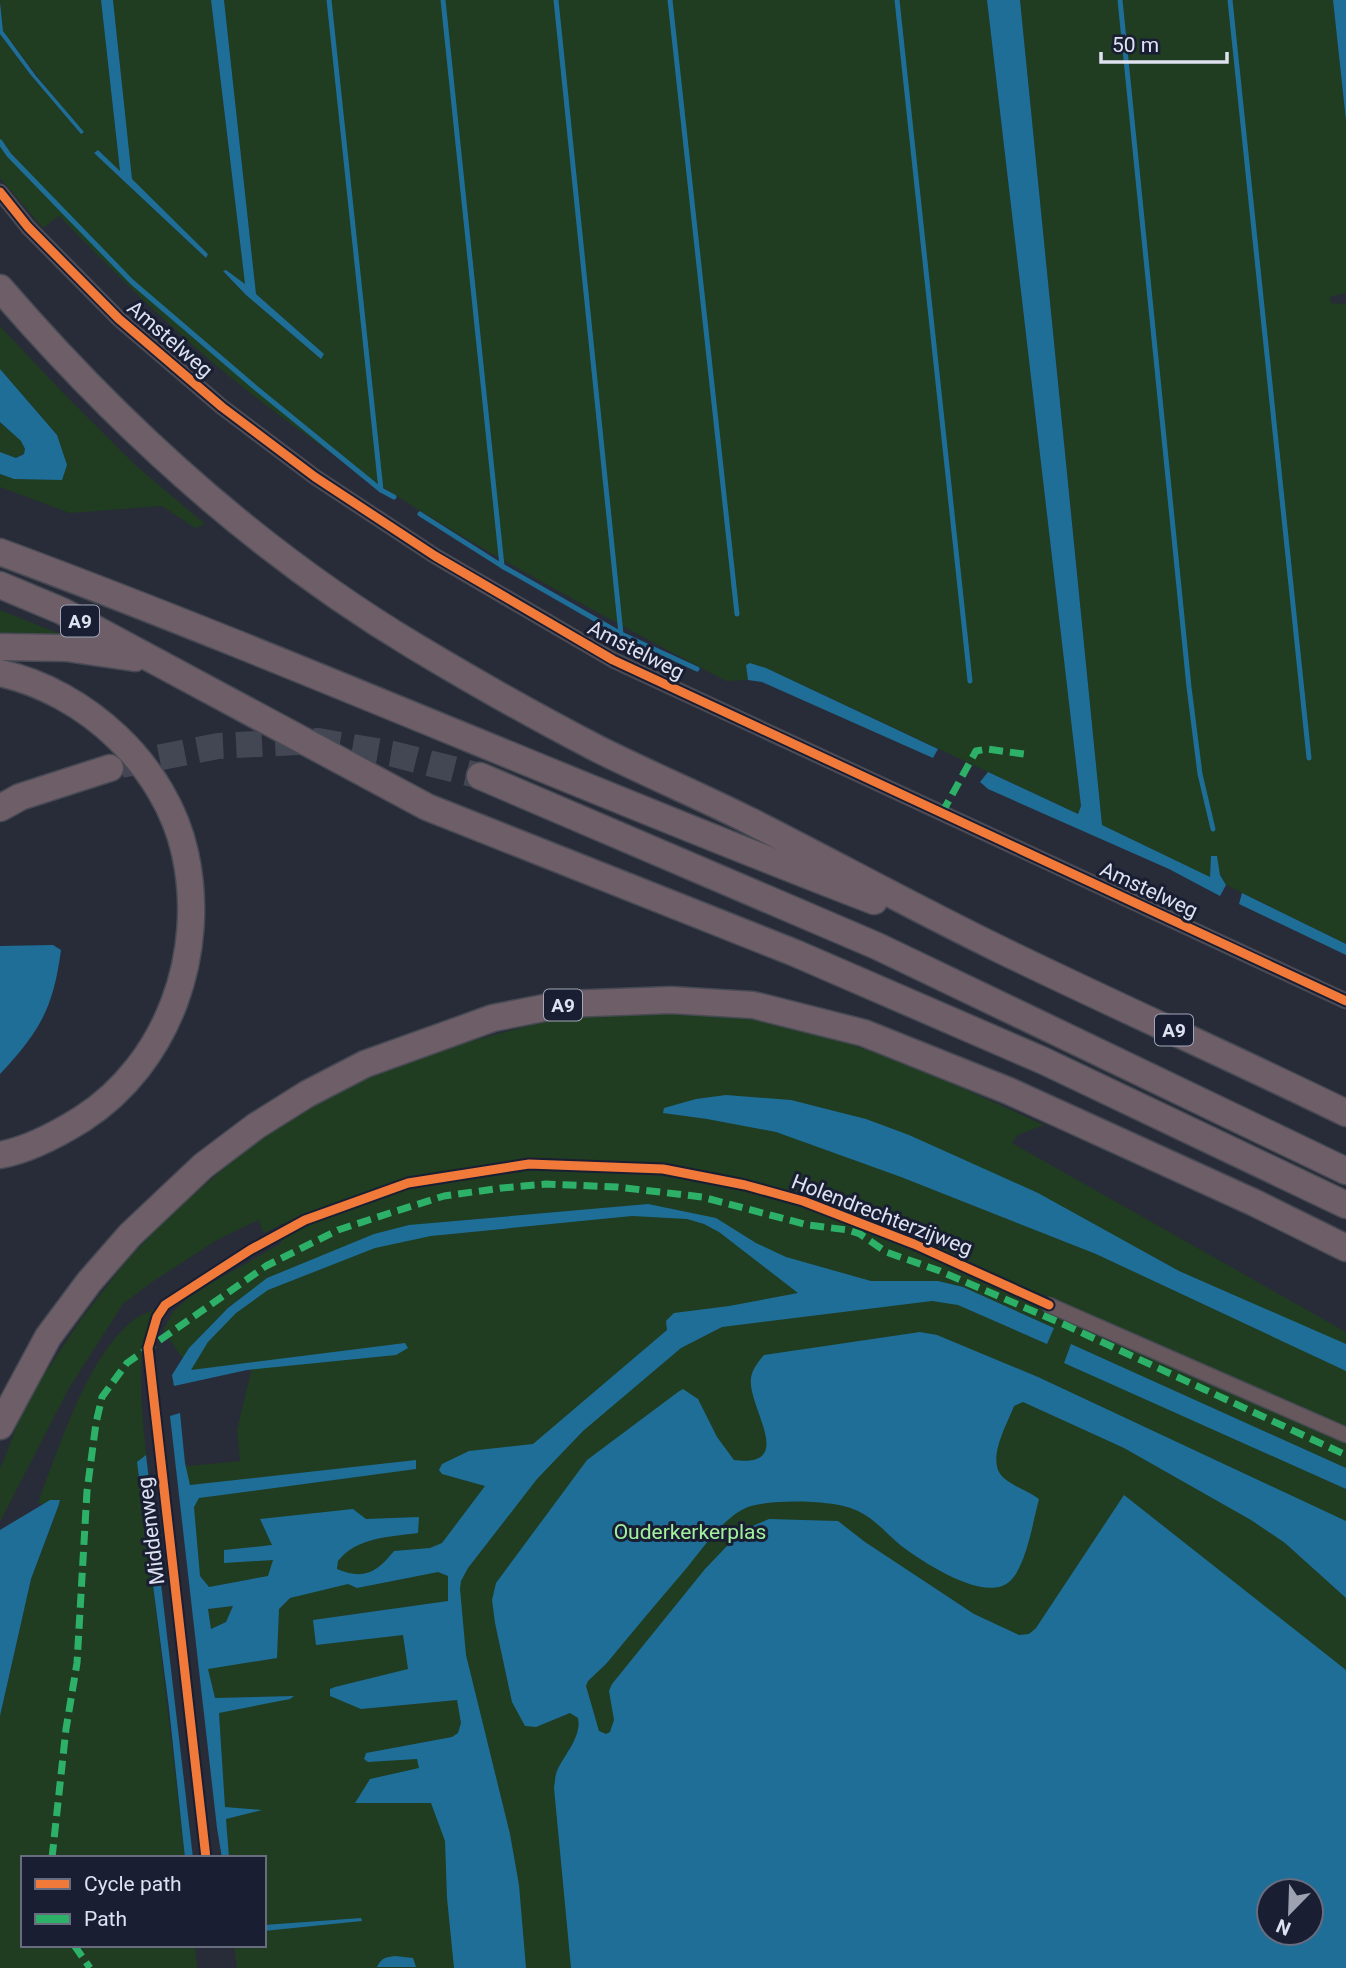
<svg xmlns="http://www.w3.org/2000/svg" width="1346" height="1968" viewBox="0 0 1346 1968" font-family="Roboto,sans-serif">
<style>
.green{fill:#203c21;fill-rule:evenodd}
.water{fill:#1e6e98;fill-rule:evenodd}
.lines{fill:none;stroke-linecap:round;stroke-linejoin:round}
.stream{stroke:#1e6e98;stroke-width:5}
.motorway-tunnel{stroke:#434754;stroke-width:26;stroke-dasharray:26 13;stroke-linecap:butt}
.minor-casing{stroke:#474a54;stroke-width:17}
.motorway-casing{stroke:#474a54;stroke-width:29}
.minor{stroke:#67585e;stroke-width:14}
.motorway{stroke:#6d5e67;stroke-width:26}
.quiet{stroke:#2db169;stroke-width:7;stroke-dasharray:14 7;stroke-linecap:butt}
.cycleway-casing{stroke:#191e33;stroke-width:13}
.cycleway{stroke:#f17a3a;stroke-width:9}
.labels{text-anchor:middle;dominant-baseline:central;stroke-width:6;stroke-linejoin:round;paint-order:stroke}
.shield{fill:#191e33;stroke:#a2a6b7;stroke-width:2}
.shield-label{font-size:19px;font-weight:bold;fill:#dde1f0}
.street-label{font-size:21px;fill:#dde1f0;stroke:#191e33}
.park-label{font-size:21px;fill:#a3f19d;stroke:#191e33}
</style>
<rect width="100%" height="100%" fill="#282c38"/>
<!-- green -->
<g class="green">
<path d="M0 0H101L120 172 98 150 94 153 206 258 208 254 132 180 113 0H211L245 285 226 270 223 272 246 295 321 358 323 354 256 294 224 0H987L1081 806 1078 814 766 668 746 666 748 680 726 681C550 587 370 495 217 366 162 320 109 268 59 216L43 228 0 178V34L30 74 81 134 3 31Z"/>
<path d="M1020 0H1333L1346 121V293L1330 297 1331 303 1346 304V944L1226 885 1220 875 1211 878 1102 825Z"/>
<path d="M0 326 64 394 135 465 205 524 195 528 162 506 70 513 0 487V474L14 479 57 435 0 369Z"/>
<path d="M0 422 21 441 25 449 24 453 16 458 0 452Z"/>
<path d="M0 610 80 642 0 640Z"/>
<path d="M637 1012C675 1014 716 1012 754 1019 856 1038 950 1082 1044 1125L1018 1135 1012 1143 1346 1332V1968H237L234 1945H264V1858H227L219 1712 202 1676 252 1579 191 1591 178 1467 240 1461 237 1430 253 1363 191 1371 163 1330 174 1311 192 1294 280 1244 284 1223 264 1233 258 1220 217 1240 155 1280 123 1304 69 1388 0 1522V1469L27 1400 82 1318 129 1258 172 1213 248 1148 317 1103 383 1070 453 1046 550 1020ZM1269 1891H1311V1933H1269Z"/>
<path d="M155 1309C130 1359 145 1429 149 1483L143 1499 185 1858H23V1945H195L197 1968H0V1716L31 1579 58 1508 38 1503C59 1448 86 1360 131 1322 137 1316 147 1313 155 1309Z"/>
<path d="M234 1606 226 1622 211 1629 208 1609Z"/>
</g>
<!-- water -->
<g class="water">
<path d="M101 0H113L132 179 208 254 206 258 94 153 98 150 120 171Z"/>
<path d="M211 0H224L256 294 324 354 321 359 246 295 223 271 226 270 245 284Z"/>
<path d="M987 0H1020L1102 825 1210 877 1211 856H1217L1220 875 1226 885 1220 896 1169 869 988 789 980 782 988 772 1078 814 1081 806Z"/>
<path d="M1333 0H1346V121Z"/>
<path d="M0 2 3 31 36 76 84 132 81 134 30 74 0 34Z"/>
<path d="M0 369 57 435 67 465 62 480 14 479 0 474V452L16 458 24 454 25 449 21 441 0 422Z"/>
<path d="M750 663 766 668 938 749 933 758 762 682 748 680 746 665Z"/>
<path d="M1242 893 1346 944V955L1239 904Z"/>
<path d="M53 945 61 950C53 1009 40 1031 0 1074V946Z"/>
<path d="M726 1095 791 1100 866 1119 909 1135 1038 1193 1179 1271 1346 1344V1371L1096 1254 901 1177 776 1132 707 1119 663 1113 664 1108 696 1099Z"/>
<path d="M648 1204 716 1218 756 1243 786 1257 871 1281H938L963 1287 1054 1328 1047 1344 958 1305 932 1301 722 1327 681 1348 583 1431 537 1479 468 1568 461 1581 460 1589 466 1655 510 1834 519 1885 526 1968H454L447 1898 445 1841 431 1803H355L370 1779 419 1768 417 1759 368 1762 364 1759 366 1753 452 1737 458 1733 461 1723 457 1700 361 1709 330 1696V1689L335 1687 408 1669 403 1635 316 1645 313 1620 448 1601V1576L438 1572 357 1588 348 1584 290 1598 279 1609 277 1658 208 1669 215 1698 294 1696 290 1699 219 1713 225 1807 262 1810 226 1819 229 1858H222L217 1828 170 1416 180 1413 185 1463 190 1485 416 1460V1469L199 1498 194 1507 200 1576 209 1587 268 1576 273 1560 224 1563V1550L272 1545 260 1519 353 1509 366 1519 419 1517 418 1533C389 1537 357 1537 338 1561L337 1569C365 1581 378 1571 394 1551L430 1548 442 1543 485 1486 442 1474 439 1470 442 1464 469 1451 533 1444 667 1330 666 1321 674 1313 729 1306 798 1293 719 1232 704 1224 687 1219 632 1216 431 1236 375 1248 268 1290 236 1313 208 1342 191 1370 405 1343 408 1348 396 1355 247 1370 174 1386 172 1375 189 1348 228 1308 267 1278 374 1234 409 1225ZM233 1606 226 1622 211 1629 208 1609Z"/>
<path d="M920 1332 937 1335 1038 1377 1346 1521V1598L1285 1543 1251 1520 1124 1448 1023 1402 1014 1406C1007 1425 984 1463 1005 1479 1015 1487 1028 1491 1039 1499 1033 1521 1027 1562 1012 1579 989 1607 921 1561 899 1544 884 1531 872 1516 853 1509 832 1500 770 1499 748 1507 724 1516 701 1551 685 1570 658 1601 632 1633 606 1664L588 1681 586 1686 599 1731 606 1734 610 1732 614 1720 609 1691 612 1684 705 1569 727 1546 748 1528 769 1519 838 1521 865 1542 974 1614 1019 1635 1029 1634 1036 1628 1124 1495 1346 1670V1968H571L554 1788C555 1782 555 1776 557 1771 564 1755 582 1737 578 1718L570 1713 536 1727 525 1726 512 1702 495 1623 492 1600 496 1583 587 1460 678 1392 683 1389 698 1399 717 1437 734 1460C798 1468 747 1407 751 1378 752 1369 759 1361 764 1355ZM1269 1891H1311V1933H1269Z"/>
<path d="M1071 1344 1346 1468V1489L1064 1363Z"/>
<path d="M146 1455 193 1858H185L169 1708 137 1462Z"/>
<path d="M50 1500H60L58 1507 31 1579 0 1716V1530Z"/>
<path d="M361 1918 362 1921 264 1931V1925Z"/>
<path d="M395 1956 413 1958 416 1967H377C381 1958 386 1957 395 1956Z"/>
</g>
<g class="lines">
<!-- stream -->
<g class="stream">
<path d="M329 0 381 490"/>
<path d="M443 0 502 566"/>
<path d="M556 0 621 634"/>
<path d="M670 0 737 614"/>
<path d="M897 0 970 681"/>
<path d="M1120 0 1189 687 1200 774 1213 829"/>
<path d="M1230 0 1309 758"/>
<path d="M0 142 9 155 132 282 257 389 381 490 394 497"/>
<path d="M420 514 502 566 621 634 697 669"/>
</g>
<!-- motorway-tunnel -->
<path class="motorway-tunnel" d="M121 765 218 746 318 741 393 754 480 776"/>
<defs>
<g id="minor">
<path d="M0 192 28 227 119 319 222 407 315 477 435 556 613 660 1346 1001"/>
<path d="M1049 1305 1346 1435"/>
</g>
<g id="motorway">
<path d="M0 288C119 426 259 553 416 647 476 683 536 717 598 749 648 774 700 796 750 821 833 863 915 908 999 949 1114 1005 1231 1057 1346 1113"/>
<path d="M0 552C294 661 581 789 874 901"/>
<path d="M0 585 62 611 427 807 795 953 1044 1061 1346 1205"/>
<path d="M0 647 66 648 135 658"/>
<path d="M0 673C86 692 166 766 185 853 207 952 169 1063 82 1119 58 1134 28 1150 0 1155"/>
<path d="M480 776 877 946 1346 1171"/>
<path d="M0 808 20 797 110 768"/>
<path d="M0 1426 48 1337 89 1282 130 1235 203 1166 256 1126 307 1094 365 1064 493 1018 564 1004 671 1000 753 1005 864 1033 1009 1091 1255 1203 1346 1248"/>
</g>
</defs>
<!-- minor casing -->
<use href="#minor" class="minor-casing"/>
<!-- motorway casing -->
<use href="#motorway" class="motorway-casing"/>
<!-- minor -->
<use href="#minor" class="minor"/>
<!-- motorway -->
<use href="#motorway" class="motorway"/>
<!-- quiet -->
<g class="quiet">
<path d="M942 813 976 751 987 749 1024 754"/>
<path d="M52 1858 66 1729 77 1663 87 1491 96 1423 102 1397 127 1363 266 1266 338 1230 390 1213 444 1196 502 1188 546 1184 617 1187 702 1197 808 1225 848 1230 860 1234 886 1252 940 1271 1063 1324 1346 1455"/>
<path d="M74 1945 90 1968"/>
</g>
<defs>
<g id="cycleway">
<path d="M0 192 28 227 119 319 222 407 315 477 435 556 613 660 1346 1001"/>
<path d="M206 1858 148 1348 157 1317 165 1305 250 1250 305 1220 408 1183 529 1164 663 1169 745 1185 803 1201 914 1244 1049 1305"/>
</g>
</defs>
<!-- cycleway casing -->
<use href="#cycleway" class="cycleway-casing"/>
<!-- cycleway -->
<use href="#cycleway" class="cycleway"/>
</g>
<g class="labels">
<!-- shield labels -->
<g class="shield">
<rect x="61" y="605.5" width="38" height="31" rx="5"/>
<rect x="544" y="989.5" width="38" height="31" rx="5"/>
<rect x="1155" y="1014.5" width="38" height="31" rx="5"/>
</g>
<g class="shield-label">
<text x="80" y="621">A9</text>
<text x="563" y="1005">A9</text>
<text x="1174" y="1030">A9</text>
</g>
<!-- street labels -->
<g class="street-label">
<text transform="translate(170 339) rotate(41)">Amstelweg</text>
<text transform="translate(636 650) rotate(27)">Amstelweg</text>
<text transform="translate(1149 890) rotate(25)">Amstelweg</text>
<text transform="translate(882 1215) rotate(21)">Holendrechterzijweg</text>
<text transform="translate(151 1531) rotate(-97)">Middenweg</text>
</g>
<!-- park labels -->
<g class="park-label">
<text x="690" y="1532">Ouderkerkerplas</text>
</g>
</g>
<!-- legend -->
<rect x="21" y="1856" width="245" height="91" fill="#191e33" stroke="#676c7f" stroke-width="2"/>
<rect x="35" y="1879" width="35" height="10" fill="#f17a3a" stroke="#676c7f" stroke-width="2"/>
<text x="84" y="1891" font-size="21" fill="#dde1f0">Cycle path</text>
<rect x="35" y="1914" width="35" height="10" fill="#2db169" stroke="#676c7f" stroke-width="2"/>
<text x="84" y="1926" font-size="21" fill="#dde1f0">Path</text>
<!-- north arrow -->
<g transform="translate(1290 1912) rotate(203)"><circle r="33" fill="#191e33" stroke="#676c7f" stroke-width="2"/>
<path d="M0-5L12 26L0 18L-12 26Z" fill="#9ea2b0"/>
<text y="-10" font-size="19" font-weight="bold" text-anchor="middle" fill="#dde1f0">N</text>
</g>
<!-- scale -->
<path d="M1101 52v10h126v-10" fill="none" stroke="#dde1f0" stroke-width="3.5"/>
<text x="1112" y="52" font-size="21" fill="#dde1f0" stroke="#191e33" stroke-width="5" paint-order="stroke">50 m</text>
</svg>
